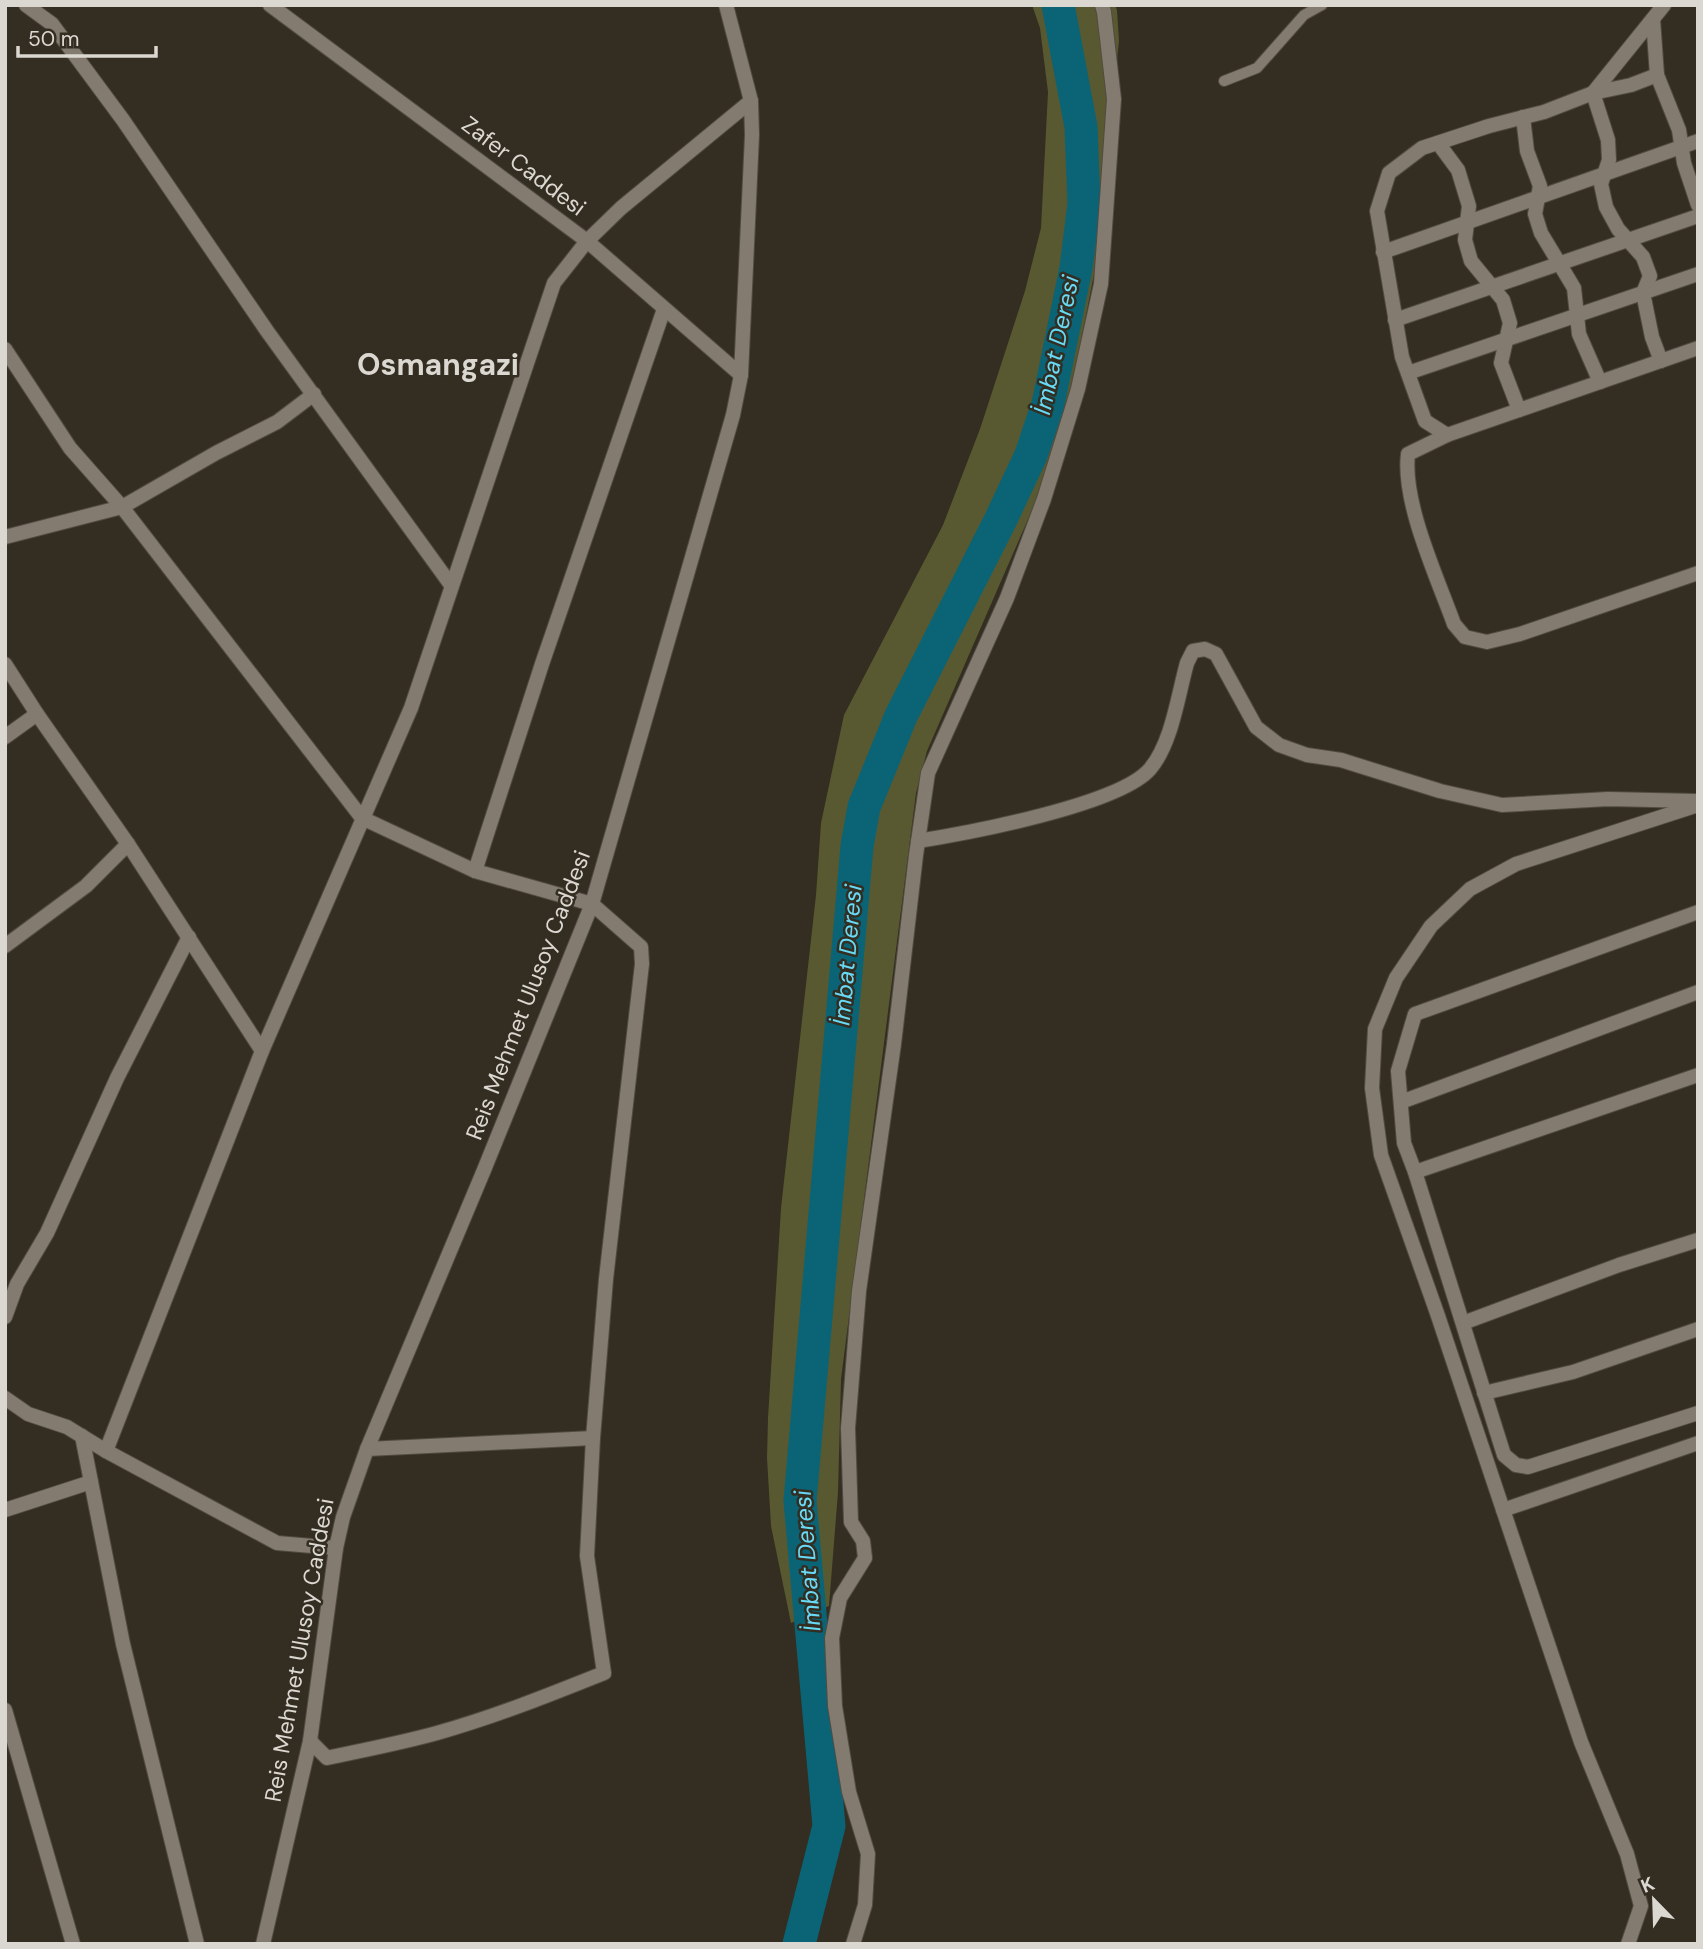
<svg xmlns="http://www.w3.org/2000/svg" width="1703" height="1949" viewBox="0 0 1703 1949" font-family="'DM Sans',sans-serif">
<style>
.green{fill:#585930}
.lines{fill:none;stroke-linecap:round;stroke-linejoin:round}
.river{stroke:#0a6476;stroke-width:33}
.service-casing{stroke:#514b42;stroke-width:12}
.minor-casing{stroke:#514b42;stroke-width:16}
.tertiary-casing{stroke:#514b42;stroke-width:16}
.service{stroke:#837b70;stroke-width:10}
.minor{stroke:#837b70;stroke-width:14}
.tertiary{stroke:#837b70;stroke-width:14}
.labels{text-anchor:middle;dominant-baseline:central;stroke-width:5;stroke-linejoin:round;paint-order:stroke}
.street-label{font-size:23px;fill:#dbd7d1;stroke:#332d22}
.water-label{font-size:24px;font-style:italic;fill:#68daf5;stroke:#332d22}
.district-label{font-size:30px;font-weight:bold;fill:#dbd7d1;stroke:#332d22}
</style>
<rect width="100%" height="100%" fill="#332d22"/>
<!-- green -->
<path class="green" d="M1032 5H1115L1117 10 1119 41 1094 274 1072 388 1046 478 927 751 916 793 841 1379 838 1492 829 1606 791 1623 771 1526 767 1458 768 1418 781 1208 816 895 821 823 844 715 943 525 980 429 1025 291 1041 228 1048 92 1040 28Z"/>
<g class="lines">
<!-- river -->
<path class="river" d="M799 1944 829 1826 800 1501 857 846 864 807 901 716 1000 521 1031 455 1048 404 1076 268 1084 204 1081 127 1058 5"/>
<defs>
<path id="service" d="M1224 81 1257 68 1304 15 1322 5"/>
<g id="minor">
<path d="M26 5 52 24 123 120 267 331 451 585"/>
<path d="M1653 19 1657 75 1679 130 1684 163 1698 205"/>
<path d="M1657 75 1631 85 1593 93 1608 140 1609 160 1601 184 1606 207 1618 229 1643 257 1650 276 1643 293 1652 337 1661 361"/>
<path d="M1523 117 1527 151 1540 186 1535 214 1541 233 1574 288 1579 334 1600 382"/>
<path d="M1438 143 1458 170 1469 206 1465 240 1471 261 1503 300 1510 323 1501 363 1519 410"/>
<path d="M1383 252 1698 141"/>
<path d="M1395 320 1698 216"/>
<path d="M1698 348 1447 435 1408 454C1402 502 1437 577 1454 624L1465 637 1487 642 1520 634 1698 573"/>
<path d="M5 349 70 448 122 507 362 818 475 871 592 904 641 947 642 964 606 1279 593 1438 587 1556 604 1673C549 1695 494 1717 437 1733 401 1743 364 1750 327 1758L310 1741"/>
<path d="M1408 373 1698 274"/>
<path d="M1447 435 1425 421 1402 357 1377 211 1389 173 1422 148 1489 126 1544 112 1593 93 1664 5"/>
<path d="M5 537 122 507 216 453 277 422 314 394"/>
<path d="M5 664 37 714 128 844 262 1051"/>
<path d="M5 737 37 714"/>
<path d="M918 841C968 833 1119 805 1150 769 1172 743 1178 695 1187 663L1193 651 1205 649 1216 654 1256 727 1279 745 1307 755 1341 760 1440 791 1502 805 1608 799 1696 801"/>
<path d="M475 871 542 664 664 309"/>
<path d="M1698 912 1415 1014 1398 1071 1404 1143 1415 1172 1504 1455 1516 1465 1528 1467 1698 1413"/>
<path d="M5 946 86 886 128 844"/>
<path d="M1401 1102 1698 992"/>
<path d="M1415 1172 1698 1075"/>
<path d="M5 1317 17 1284 47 1233 117 1078 189 937"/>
<path d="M1463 1323 1619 1265 1698 1240"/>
<path d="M1484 1393 1573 1372 1698 1329"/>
<path d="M5 1398 28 1414 67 1427 106 1451 277 1543 336 1548"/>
<path d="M82 1436 123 1644 197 1944"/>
<path d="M367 1449 593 1438"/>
<path d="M106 1451 262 1051 411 708 554 283 587 241 621 208 751 101"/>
<path d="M5 1510 91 1482"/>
<path d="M1503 1510 1698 1443"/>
<path d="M5 1710 73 1944"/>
<path d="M853 1944 865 1905 868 1854 849 1792 835 1706 832 1638 840 1598 865 1558 863 1541 851 1522 848 1428 859 1291 894 1044 916 855 928 773 1007 598 1044 499 1078 389 1101 284 1114 99 1104 12 1102 5"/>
<path d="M1628 1944 1641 1906 1627 1854 1581 1742 1437 1313 1381 1155 1372 1088 1375 1029 1396 978 1431 926 1470 889 1516 864 1698 805"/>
</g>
<g id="tertiary">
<path d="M270 5 587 241 741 375"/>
<path d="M263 1944 310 1741 336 1548 343 1517 367 1449 484 1170 592 904 733 415 741 375 752 135 751 101 726 5"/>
</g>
</defs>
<!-- service casing -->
<use href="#service" class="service-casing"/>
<!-- minor casing -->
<use href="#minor" class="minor-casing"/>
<!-- tertiary casing -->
<use href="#tertiary" class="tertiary-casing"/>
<!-- service -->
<use href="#service" class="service"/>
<!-- minor -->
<use href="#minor" class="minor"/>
<!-- tertiary -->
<use href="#tertiary" class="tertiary"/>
</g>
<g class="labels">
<!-- street labels -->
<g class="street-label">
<text transform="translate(524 166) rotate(37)">Zafer Caddesi</text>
<text transform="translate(528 995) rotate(-69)">Reis Mehmet Ulusoy Caddesi</text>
<text transform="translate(299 1650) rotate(-80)">Reis Mehmet Ulusoy Caddesi</text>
</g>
<!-- water labels -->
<g class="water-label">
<text transform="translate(1056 345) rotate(-78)">İmbat Deresi</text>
<text transform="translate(847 955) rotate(-85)">İmbat Deresi</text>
<text transform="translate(807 1561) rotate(-94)">İmbat Deresi</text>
</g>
<!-- district labels -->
<g class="district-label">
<text x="438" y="364">Osmangazi</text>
</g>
</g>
<!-- border -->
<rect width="1703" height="1949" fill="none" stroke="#dbd7d1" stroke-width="14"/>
<!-- north arrow -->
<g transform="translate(1654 1900) rotate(337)" stroke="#332d22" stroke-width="5" paint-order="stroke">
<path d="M0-5L12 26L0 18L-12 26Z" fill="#dbd7d1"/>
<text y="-10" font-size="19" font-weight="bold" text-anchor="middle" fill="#dbd7d1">K</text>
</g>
<!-- scale -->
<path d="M18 46v10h138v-10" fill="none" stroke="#dbd7d1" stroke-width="3.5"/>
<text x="28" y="46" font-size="21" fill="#dbd7d1" stroke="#332d22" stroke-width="5" paint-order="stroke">50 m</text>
</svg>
